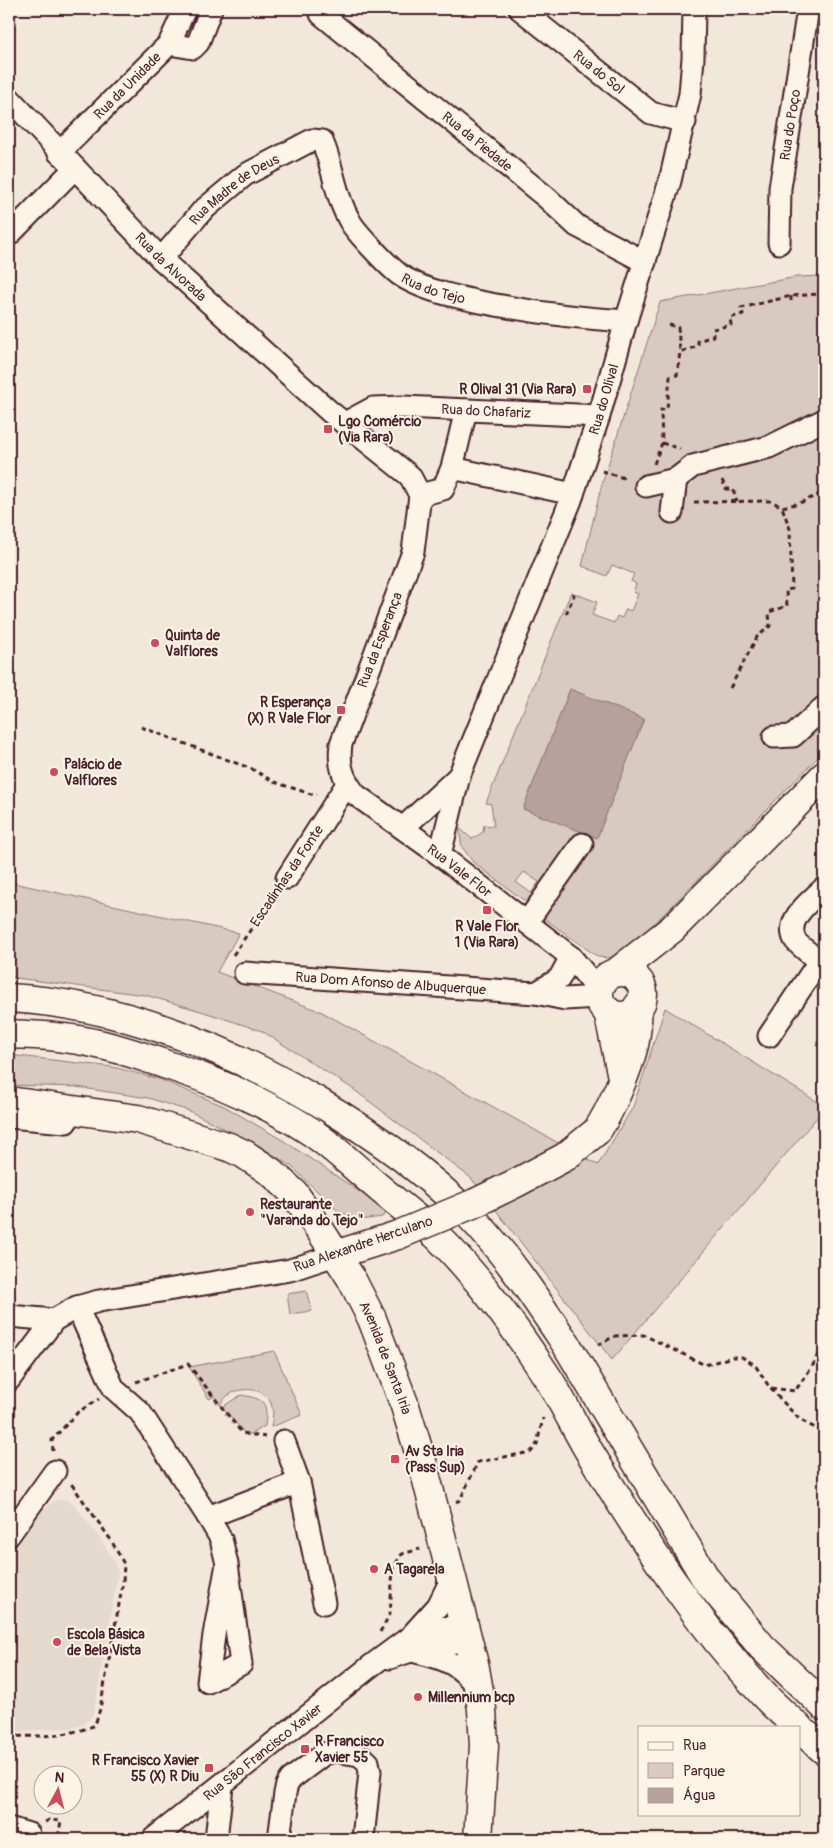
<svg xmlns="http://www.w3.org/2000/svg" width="833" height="1848" viewBox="0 0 833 1848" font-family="Pangolin,sans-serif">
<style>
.built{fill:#e4d9cd}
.green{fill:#d8cac0;stroke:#917476;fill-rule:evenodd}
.water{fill:#b6a19c;stroke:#8b6d6f}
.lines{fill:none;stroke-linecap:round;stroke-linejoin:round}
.minor-casing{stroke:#4a1f2b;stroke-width:25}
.major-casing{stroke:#4a1f2b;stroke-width:31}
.highway-casing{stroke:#4a1f2b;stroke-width:31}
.path{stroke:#4a1f2b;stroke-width:3;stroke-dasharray:5 4;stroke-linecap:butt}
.minor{stroke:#fcf5e5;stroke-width:21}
.major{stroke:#fcf5e5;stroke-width:28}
.highway{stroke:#fcf5e5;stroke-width:28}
.major-bridge-casing{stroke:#4a1f2b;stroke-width:31;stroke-linecap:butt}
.major-bridge{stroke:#fcf5e5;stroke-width:28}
.poi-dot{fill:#d1495b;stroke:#fcf5e5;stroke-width:2}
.labels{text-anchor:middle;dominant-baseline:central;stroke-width:4;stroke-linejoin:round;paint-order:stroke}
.street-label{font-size:14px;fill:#4a1f2b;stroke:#fcf5e5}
.poi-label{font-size:14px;font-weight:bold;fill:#4a1f2b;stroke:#fcf5e5;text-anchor:start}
</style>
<rect width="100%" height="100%" fill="#f1e8da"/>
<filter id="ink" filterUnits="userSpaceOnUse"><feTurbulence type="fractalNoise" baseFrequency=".02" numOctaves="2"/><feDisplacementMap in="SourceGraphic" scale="10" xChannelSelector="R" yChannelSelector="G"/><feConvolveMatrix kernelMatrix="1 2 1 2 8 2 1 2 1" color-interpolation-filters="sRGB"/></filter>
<g filter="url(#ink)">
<!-- built -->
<path class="built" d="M64 1499 73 1503 100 1538 114 1561 118 1573 94 1712 89 1720 82 1725 70 1728 9 1732V1558L43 1510 54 1501Z"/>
<!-- green -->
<g class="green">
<path d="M824 276V751L663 915 622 954 610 958 598 957 542 917 530 905 473 862 462 847 459 828 472 839 483 832 484 825 494 826 491 804 486 803 571 592 597 602 592 615 614 623 617 616 622 618 626 609 631 611 638 594 633 592 636 584 631 581 634 574 612 565 607 576 582 566 602 484 660 302 797 277ZM524 872 539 882 531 893 516 882Z"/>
<path d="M9 882 239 933 217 972 322 1012 598 1165 633 1107 665 1008 824 1106V1109L612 1360 471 1178 353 1089 262 1031 201 1011 145 995 9 977Z"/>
<path d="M9 1055 113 1067 159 1079 224 1106 284 1141 375 1202 387 1212 382 1217 360 1220 338 1211 291 1166 258 1145 189 1111 148 1098 76 1087 9 1085Z"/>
<path d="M306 1291 312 1311 290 1314 287 1294Z"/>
<path d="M274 1351 302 1415 271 1427C272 1421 274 1413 272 1407 268 1384 230 1384 220 1405L215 1396 209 1399 189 1367Z"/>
<path d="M241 1395C265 1399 268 1402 265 1426L247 1436 222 1407Z"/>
</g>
<!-- water -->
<path class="water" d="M570 689 644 719 597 838 523 809Z"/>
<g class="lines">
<defs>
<g id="minor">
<path id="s1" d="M325 9 321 14 547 198 577 226 645 262"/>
<path id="s2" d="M520 9 651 113 685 122"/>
<path d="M169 44 193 48 198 43 211 9"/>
<path id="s3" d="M9 98 161 259 329 411 410 476 420 495 413 552 341 744C338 765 343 779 356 795L440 855 571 957 599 991"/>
<path id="s4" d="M59 153 169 44 185 9"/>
<path d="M9 235 75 168"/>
<path id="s5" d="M779 243 780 188 808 9"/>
<path id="s6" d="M161 259 202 211 245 175 312 140 322 141C334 168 335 197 351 223 357 233 390 268 400 275 422 290 450 295 475 301 525 311 575 318 626 321"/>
<path id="s7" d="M345 423 373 408 404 407 599 416"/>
<path d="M452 468 573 494"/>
<path d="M646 486 676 479 693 466 769 447 824 420"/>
<path d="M420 495 443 489 452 468 466 410"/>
<path d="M672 512 676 479"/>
<path d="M774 737 793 736 824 707"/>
<path d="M403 828 459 776"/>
<path id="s8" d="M440 855 459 776 571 500 599 416 626 321 670 181 690 94 693 58 694 9"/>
<path d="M287 878 347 784"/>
<path d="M527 922 582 844"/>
<path d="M819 961C814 957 797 944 795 940 784 919 812 900 824 888"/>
<path id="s9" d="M245 973 536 993 565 999 599 997"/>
<path d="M536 993 559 979 571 957"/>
<path d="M769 1036 824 954"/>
<path d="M9 1117 66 1122 71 1114"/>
<path d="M77 1307 114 1389 140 1412 208 1517 221 1539 227 1564 241 1664 208 1682 214 1635 227 1564"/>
<path d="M9 1316 54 1320"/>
<path d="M9 1380 54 1320 77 1307 99 1301 290 1270 335 1255"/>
<path d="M284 1441 299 1482 324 1603"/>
<path d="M208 1517 299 1482"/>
<path d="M9 1535 55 1471"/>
<path d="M416 1652C447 1659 459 1664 479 1689"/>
<path d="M390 1658 411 1651 455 1642 467 1632C442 1623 436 1629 412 1636"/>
<path d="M9 1828 29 1834"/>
<path id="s10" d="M153 1839 372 1665 410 1637 438 1606 448 1586 450 1570"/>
<path d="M216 1839 222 1786"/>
<path d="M279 1839 285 1793 287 1785 291 1779 324 1754 335 1751 359 1755 368 1762 370 1772 363 1839"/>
</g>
<g id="major">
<path d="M617 972 672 929 824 776"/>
<circle cx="621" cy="994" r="22"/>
<path d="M608 1011 622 1077"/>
<path id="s11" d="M9 1101 138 1119 229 1147 244 1154 271 1172 294 1193 320 1230 351 1278 372 1319 405 1406 423 1465 475 1668 482 1709 484 1746 478 1839"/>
<path d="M597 1131C612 1108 627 1072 634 1045 637 1033 637 1019 638 1006"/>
<path d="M335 1255 398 1235"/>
</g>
<g id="highway">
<path d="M9 998C120 1004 222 1046 317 1101 371 1133 424 1170 468 1214 506 1253 536 1299 566 1344L706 1579 762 1647 824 1706"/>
<path d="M9 1034C27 1035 46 1035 64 1038 100 1042 136 1054 170 1066 218 1082 267 1103 310 1131 334 1147 355 1168 378 1187 397 1203 418 1219 437 1236 479 1277 514 1326 546 1375 564 1402 577 1433 595 1461 644 1542 697 1623 762 1693 773 1705 786 1716 798 1727"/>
<path d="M799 1728 824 1750"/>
</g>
</defs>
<!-- minor casing -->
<use href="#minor" class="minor-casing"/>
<!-- major casing -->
<use href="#major" class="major-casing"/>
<!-- highway casing -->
<use href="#highway" class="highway-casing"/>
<!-- path -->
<g class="path">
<path d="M791 296V302"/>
<path d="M669 325 678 327 680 352"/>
<path d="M662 443 680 449"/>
<path d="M654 464 662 443 661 410 667 409 670 377 677 375 680 352 698 346V341L713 336V329L731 325 730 318 743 314 741 308 791 296 820 294V288L824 289"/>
<path d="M602 471 627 479"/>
<path d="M722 480 726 489H733L737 502"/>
<path d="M694 502 771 501 782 507 800 503 824 492"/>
<path d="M566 614 574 595 570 594"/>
<path d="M730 688 757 637 770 626 769 612 787 606 786 590 792 589 790 529 782 507"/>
<path d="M141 727 252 769 274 782 314 795 317 794"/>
<path d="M233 955 276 893"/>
<path d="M598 1345 615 1336 644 1335 705 1365 732 1357H742L755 1365 770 1388 799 1419 824 1433"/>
<path d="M136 1382 188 1364 242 1433 265 1437"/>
<path d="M771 1388 795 1391 813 1365 824 1341"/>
<path d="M53 1451 52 1440 78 1412 99 1399"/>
<path d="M456 1502 460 1500 478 1462 531 1452 537 1444 543 1418"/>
<path d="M380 1632 390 1614 393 1568 402 1554 420 1549"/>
<path d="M9 1736C35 1737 71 1736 95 1725L100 1709 123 1582 124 1564 111 1540 70 1482"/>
<path d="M45 1822 49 1820 61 1821 58 1838 60 1839"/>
</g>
<!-- minor -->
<use href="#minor" class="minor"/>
<!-- major -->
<use href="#major" class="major"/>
<!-- highway -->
<use href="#highway" class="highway"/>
<defs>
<path id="major-bridge" d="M398 1235 475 1203 516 1183 565 1157 597 1131"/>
</defs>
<!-- major-bridge casing -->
<use href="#major-bridge" class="major-bridge-casing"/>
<!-- major-bridge -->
<use href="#major-bridge" class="major-bridge"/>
</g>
</g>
<!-- markers -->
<g class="poi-dot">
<rect x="582" y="384" width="10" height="10" rx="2.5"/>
<rect x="323" y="424" width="10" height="10" rx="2.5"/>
<circle cx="155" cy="643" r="5"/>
<rect x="336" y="705" width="10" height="10" rx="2.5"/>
<circle cx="54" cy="772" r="5"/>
<rect x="482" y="905" width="10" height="10" rx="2.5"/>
<circle cx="250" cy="1212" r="5"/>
<rect x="390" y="1454" width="10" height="10" rx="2.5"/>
<circle cx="374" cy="1569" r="5"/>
<circle cx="57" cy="1642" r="5"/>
<circle cx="418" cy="1697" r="5"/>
<rect x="300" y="1744" width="10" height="10" rx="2.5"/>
<rect x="204" y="1763" width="10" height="10" rx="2.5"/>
</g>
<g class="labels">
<!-- street labels -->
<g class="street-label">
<text stroke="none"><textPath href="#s2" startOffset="101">Rua do Sol</textPath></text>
<text stroke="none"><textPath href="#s4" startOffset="96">Rua da Unidade</textPath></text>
<text stroke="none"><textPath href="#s5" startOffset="119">Rua do Poço</textPath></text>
<text stroke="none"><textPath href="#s1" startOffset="208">Rua da Piedade</textPath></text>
<text stroke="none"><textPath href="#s6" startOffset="102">Rua Madre de Deus</textPath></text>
<text stroke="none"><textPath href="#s3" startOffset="234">Rua da Alvorada</textPath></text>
<text stroke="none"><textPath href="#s6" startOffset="400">Rua do Tejo</textPath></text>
<text stroke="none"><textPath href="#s8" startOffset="485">Rua do Olival</textPath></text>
<text stroke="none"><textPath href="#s7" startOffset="145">Rua do Chafariz</textPath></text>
<text transform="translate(380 640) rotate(-69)">Rua da Esperança</text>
<text stroke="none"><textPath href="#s3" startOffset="1019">Rua Vale Flor</textPath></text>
<text transform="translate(287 876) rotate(-56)">Escadinhas da Fonte</text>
<text stroke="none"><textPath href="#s9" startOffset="146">Rua Dom Afonso de Albuquerque</textPath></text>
<text transform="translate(363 1244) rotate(-19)">Rua Alexandre Herculano</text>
<text stroke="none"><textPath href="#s11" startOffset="495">Avenida de Santa Iria</textPath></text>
<text stroke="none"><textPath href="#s10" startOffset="140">Rua São Francisco Xavier</textPath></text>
</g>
<!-- poi labels -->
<g class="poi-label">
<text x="577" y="389" text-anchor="end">R Olival 31 (Via Rara)</text>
<text x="338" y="421">Lgo Comércio<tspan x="338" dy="16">(Via Rara)</tspan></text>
<text x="165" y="635">Quinta de<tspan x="165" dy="16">Valflores</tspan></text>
<text x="331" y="702" text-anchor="end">R Esperança<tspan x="331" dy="16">(X) R Vale Flor</tspan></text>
<text x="64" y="764">Palácio de<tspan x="64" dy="16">Valflores</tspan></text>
<text x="487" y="926" text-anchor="middle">R Vale Flor<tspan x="487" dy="16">1 (Via Rara)</tspan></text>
<text x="260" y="1204">Restaurante<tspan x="260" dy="16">"Varanda do Tejo"</tspan></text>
<text x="405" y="1451">Av Sta Iria<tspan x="405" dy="16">(Pass Sup)</tspan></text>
<text x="384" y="1569">A Tagarela</text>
<text x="67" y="1634">Escola Básica<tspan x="67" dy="16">de Bela Vista</tspan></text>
<text x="428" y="1697">Millennium bcp</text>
<text x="315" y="1741">R Francisco<tspan x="315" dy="16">Xavier 55</tspan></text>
<text x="199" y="1760" text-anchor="end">R Francisco Xavier<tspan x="199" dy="16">55 (X) R Diu</tspan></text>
</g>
</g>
<!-- margin -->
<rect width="833" height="1848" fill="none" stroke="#fcf5e5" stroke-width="30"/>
<rect x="15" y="15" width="803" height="1818" fill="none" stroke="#4a1f2b" stroke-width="2" filter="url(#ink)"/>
<!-- legend -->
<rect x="638" y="1726" width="162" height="90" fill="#fcf5e5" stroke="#b59f9b"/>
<rect x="648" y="1742" width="25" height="8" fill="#fcf5e5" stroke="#b59f9b"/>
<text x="683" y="1750" font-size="15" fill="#4a1f2b">Rua</text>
<rect x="648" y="1763" width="25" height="15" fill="#d8cac0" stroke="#b59f9b"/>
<text x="683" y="1776" font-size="15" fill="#4a1f2b">Parque</text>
<rect x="648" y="1788" width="25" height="15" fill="#b6a19c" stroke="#b59f9b"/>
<text x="683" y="1800" font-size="15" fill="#4a1f2b">Água</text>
<!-- north arrow -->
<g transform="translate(58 1790) rotate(7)"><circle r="24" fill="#fcf5e5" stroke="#b59f9b"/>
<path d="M0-4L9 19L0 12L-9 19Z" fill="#d1495b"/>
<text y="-8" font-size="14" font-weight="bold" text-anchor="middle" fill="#4a1f2b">N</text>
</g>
</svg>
